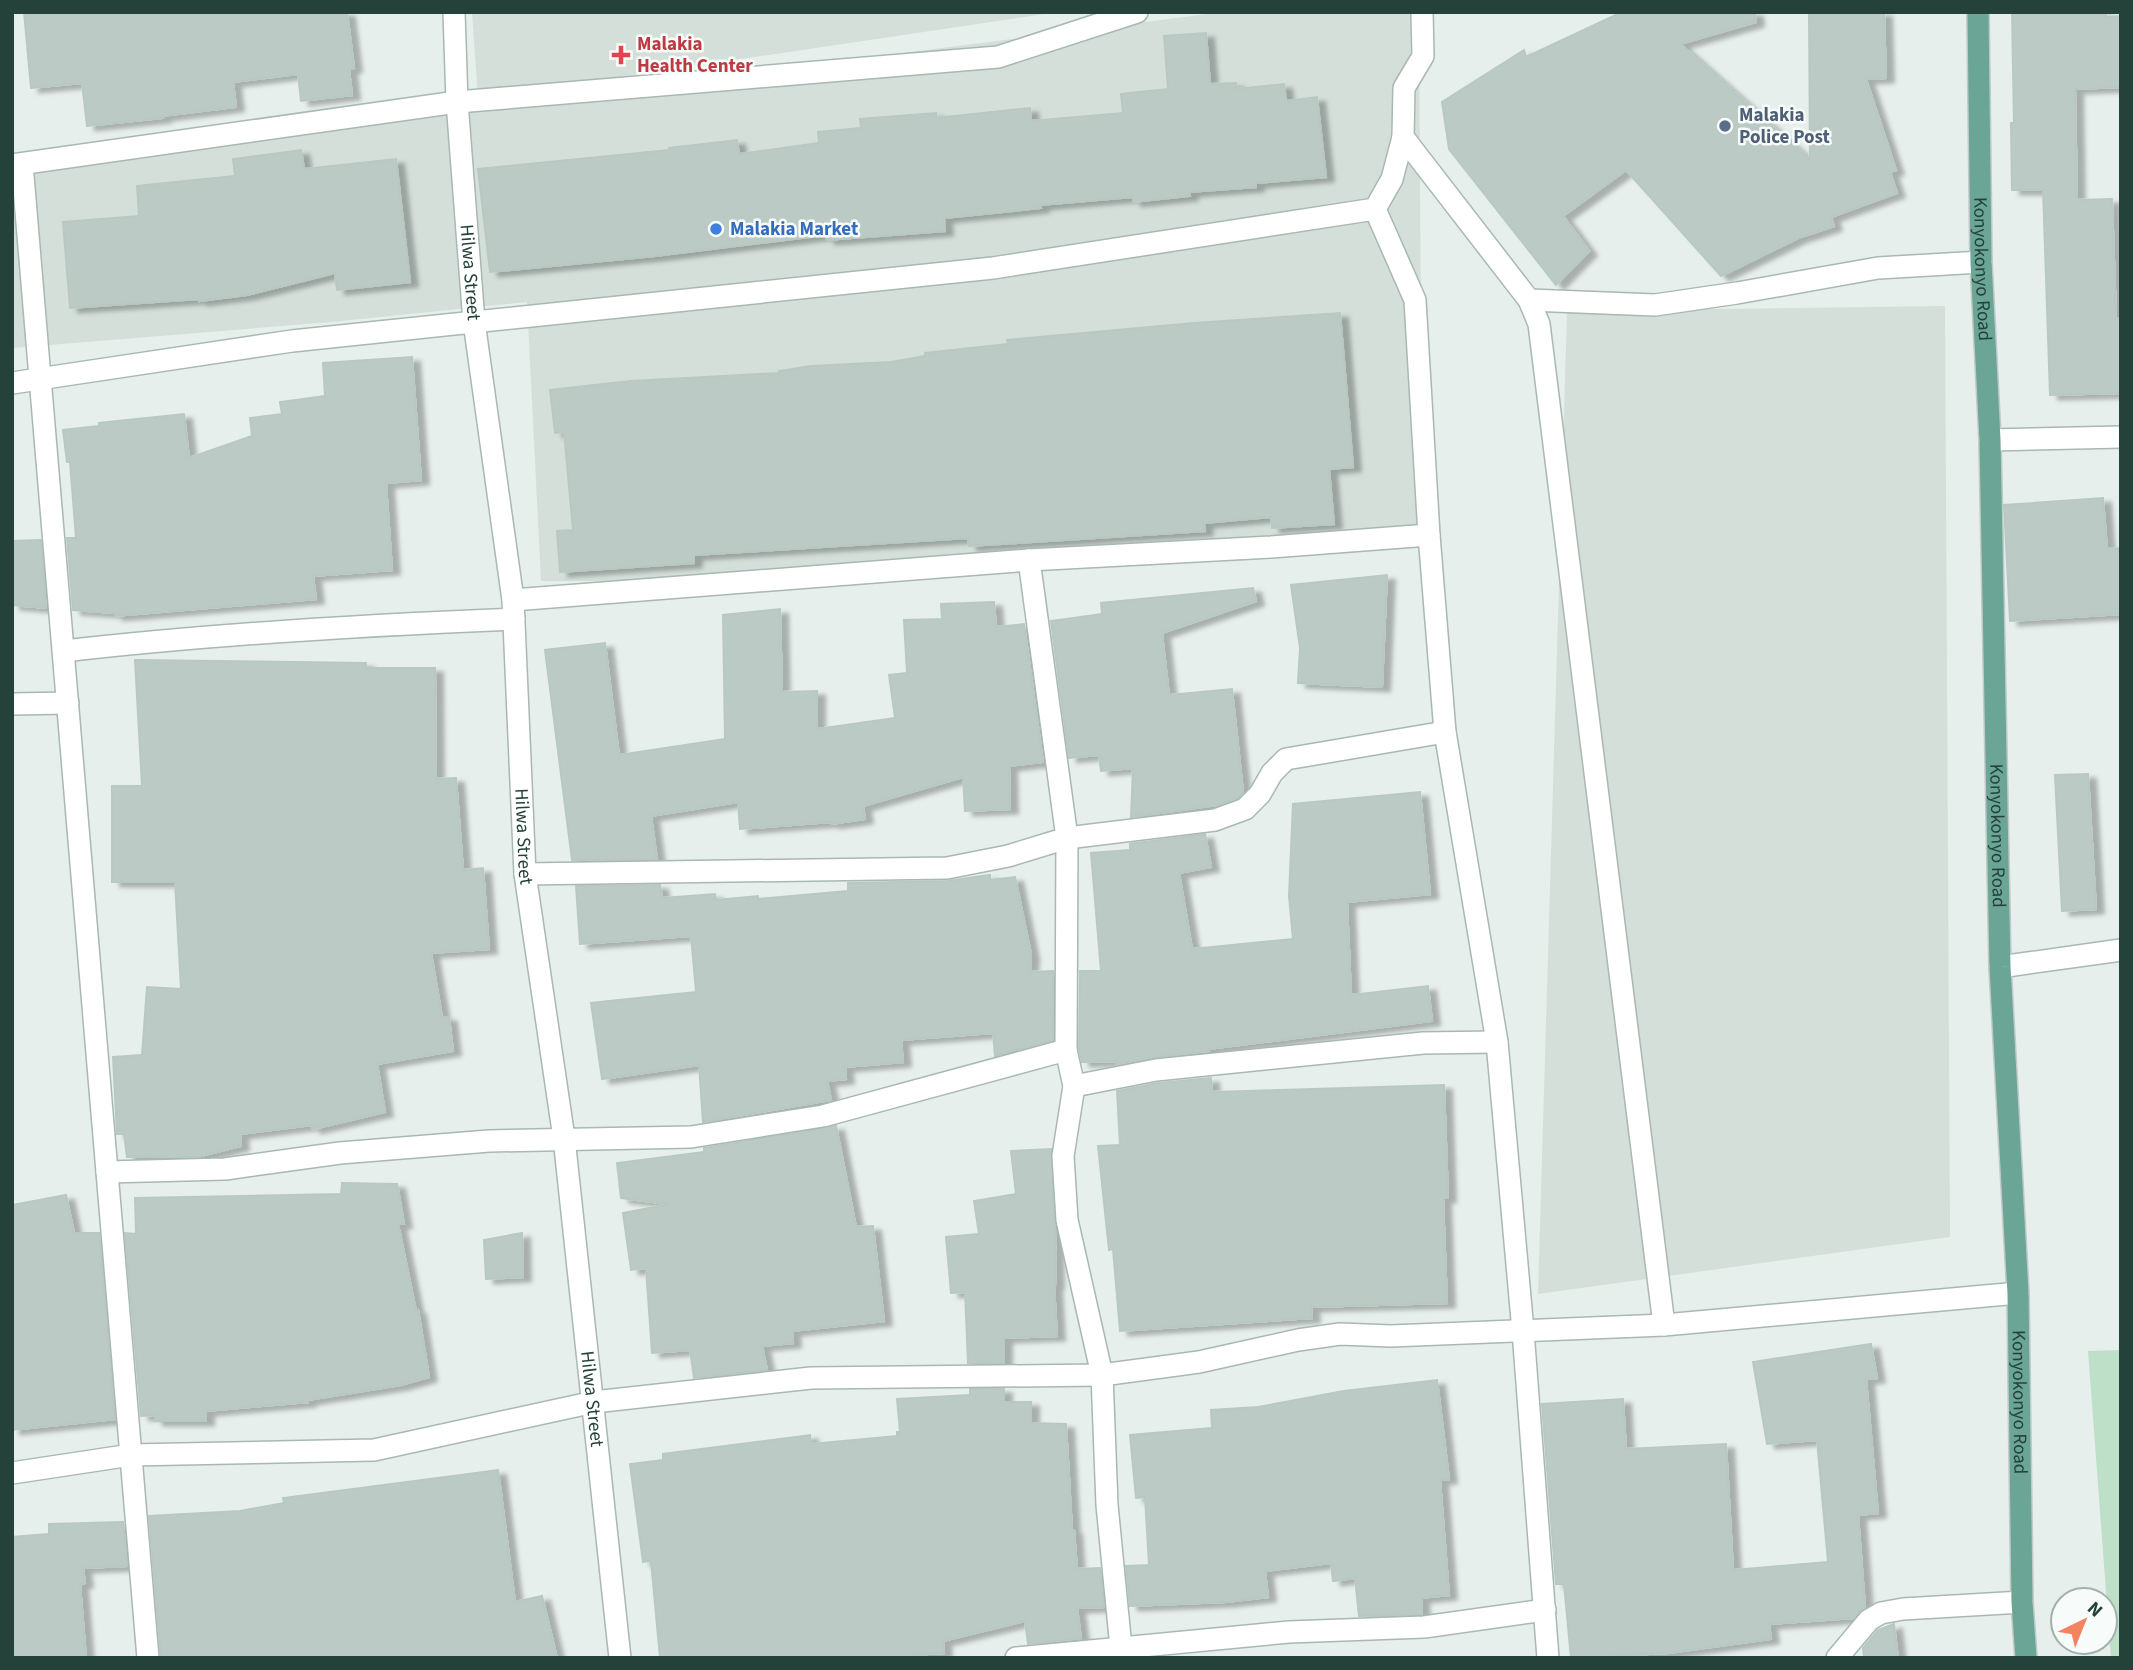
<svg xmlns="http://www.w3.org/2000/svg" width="2133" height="1670" viewBox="0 0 2133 1670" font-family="'Source Sans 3',sans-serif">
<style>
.built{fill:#d4dfda}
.green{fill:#bfe0c8}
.building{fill:#bbcac4;stroke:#b8c9c2;stroke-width:2;filter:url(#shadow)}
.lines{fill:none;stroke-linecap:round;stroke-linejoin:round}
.minor-casing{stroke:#a8b8b2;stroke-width:24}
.major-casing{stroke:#c2cac8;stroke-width:24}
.minor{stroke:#fff;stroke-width:21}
.major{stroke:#6aa596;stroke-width:21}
.health-dot{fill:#e0444e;stroke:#f7fbf9;stroke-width:2.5}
.service-dot{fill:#5c6f8a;stroke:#f7fbf9;stroke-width:2.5}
.shop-dot{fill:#3f7fe0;stroke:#f7fbf9;stroke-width:2.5}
.labels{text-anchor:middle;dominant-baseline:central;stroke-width:5;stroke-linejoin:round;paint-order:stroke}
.health-label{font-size:19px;font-weight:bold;fill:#be3a42;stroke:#f7fbf9;text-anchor:start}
.service-label{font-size:19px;font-weight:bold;fill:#4e5e75;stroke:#f7fbf9;text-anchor:start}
.shop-label{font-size:19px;font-weight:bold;fill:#366cbe;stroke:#f7fbf9;text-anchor:start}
.street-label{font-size:19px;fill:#24423a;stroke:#f7fbf9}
</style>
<defs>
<filter id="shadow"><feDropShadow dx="8" dy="4.5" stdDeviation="2" flood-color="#0004"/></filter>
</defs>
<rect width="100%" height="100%" fill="#e6efeb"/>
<!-- built -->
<g class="built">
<path d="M472 12H1058L478 98Z"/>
<path d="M1223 12H1419L1422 526 991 554 682 581H541L527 302 332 322 12 348V156L347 124Z"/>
<path d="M1945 306 1950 1237 1538 1294 1567 311Z"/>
</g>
<!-- green -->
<path class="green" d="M2121 1350V1658H2111L2088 1351Z"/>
<!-- building -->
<g class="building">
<path d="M24 12H347L354 68 349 69 352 95 301 101 298 74 233 82 236 107 162 116 163 118 87 126 82 83 31 88Z"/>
<path d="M1622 12H1755L1756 22 1680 44 1810 160 1809 12H1884L1886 78 1866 79 1896 170 1890 172 1897 193 1831 217 1834 226 1798 238 1721 276 1626 170 1563 216 1589 251 1556 285 1449 149 1442 102 1524 50 1526 57Z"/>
<path d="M2012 12H2106V17L2121 16V87L2075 89 2077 200 2112 199 2116 318H2121V393L2050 395 2043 190H2012L2011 123H2014Z"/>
<path d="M1206 33 1210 84 1236 83V89L1284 84 1286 101 1317 97 1326 177 1256 183V187L1189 192 1190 196 1133 202V197L1040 205 1041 208 944 218 945 231 827 240 826 235 655 256 490 272 478 169 669 150V148L737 140 739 154 819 143 818 132 861 128 860 119 936 113V118L1030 108 1031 121 1123 113 1121 94 1168 89 1164 36Z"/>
<path d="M301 150 304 169 396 159 410 282 337 290 335 273 247 295 199 301V299L70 308 63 222 139 216 137 186 235 176 233 159Z"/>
<path d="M1340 313 1353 467 1329 469 1334 524 1272 528 1271 517 1204 523 1205 531 969 546 968 538 694 555V563L560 572 557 531 573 530 564 432 555 433 550 390 631 381 780 373 779 371 811 366 891 362 925 356V353L1008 344 1007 340 1194 323Z"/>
<path d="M412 357 421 480 386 483 392 570 313 576 316 599 115 616V613L73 610 67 538H76L70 462H67L63 430 99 426V423L184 414 189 458 252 436 250 418 282 414 280 402 325 396 323 363Z"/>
<path d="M2103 498 2107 549 2121 548V614L2010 621 2004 505Z"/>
<path d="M41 540 46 608 12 605V541Z"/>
<path d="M1387 575 1382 687 1298 683 1300 648 1291 585Z"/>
<path d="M1253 588 1256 601 1162 633 1169 695 1232 689 1243 792 1238 798 1217 805 1131 817 1133 768 1101 771 1099 755 1069 758 1051 621 1102 614 1101 603Z"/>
<path d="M994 602 996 627 1024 624 1043 762 1009 766 1010 809 965 811 963 777 863 806 865 819 832 824 831 822 740 829 738 802 651 816 657 859 572 860 545 650 605 643 619 755 725 739 723 615 780 609 782 692 817 691V729L895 718 889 675 907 673 904 620 942 619 941 604Z"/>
<path d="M135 660 366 663V668H435L436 779 456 778 463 870 483 868 489 949 431 953 442 1017H449L453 1051 377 1064 385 1112 313 1129 312 1125 240 1134 241 1146 197 1157H127L124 1134H117L113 1057 142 1055 147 987 181 989 175 882H112V786H142Z"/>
<path d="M2088 774 2096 909 2062 911 2055 775Z"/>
<path d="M1420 792 1430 894 1347 902 1351 995 1428 986 1432 1021 1208 1049 1209 1051 1155 1057 1116 1064V1061L1082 1062 1079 1049 1080 971H1101L1091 853 1130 850V844L1205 834 1211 867 1179 873 1192 949 1293 939 1289 896 1293 804Z"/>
<path d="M990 875V880L1015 877 1031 954 1030 972 1053 971V1040L995 1056 993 1033 901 1040 903 1062 845 1067 846 1079 827 1081 831 1100 703 1122 699 1065 602 1079 591 1003 696 992 691 936 580 944 576 886 660 885 662 898 715 894 716 900 758 896V899L848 891V883L947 881Z"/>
<path d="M1211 1078 1212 1092 1444 1085 1448 1198H1443L1447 1303 1311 1307 1312 1318 1120 1331 1113 1249 1109 1250 1098 1146 1120 1145 1117 1091 1158 1083Z"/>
<path d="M836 1126 856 1227 873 1226 884 1321 792 1331 793 1343 762 1346 767 1370 694 1378 690 1350 652 1353 646 1268 631 1270 623 1213 669 1204 621 1198 617 1163 704 1152V1148Z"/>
<path d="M1051 1149 1055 1228 1056 1284 1054 1285 1057 1336 1004 1338V1363H968L965 1292 951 1293 946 1237 979 1234 974 1201 1016 1194 1011 1151Z"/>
<path d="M342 1183 397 1184 404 1224H398L416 1311 418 1310 429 1377 401 1385 308 1400V1402L206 1411V1421H155V1415L141 1416 125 1233 136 1234 135 1198 341 1194Z"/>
<path d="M66 1195 74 1233H99L115 1419 12 1430V1205Z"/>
<path d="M522 1233 523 1277 486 1279 484 1240Z"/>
<path d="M1871 1344 1877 1378 1866 1379 1878 1513 1858 1515 1865 1607 1854 1618 1769 1624 1771 1639 1669 1653 1571 1658 1564 1584H1556L1542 1404 1623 1399 1626 1449 1726 1444 1733 1570 1828 1562 1817 1440 1767 1444 1753 1362Z"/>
<path d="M1437 1380 1449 1479 1440 1480 1449 1595 1421 1598 1422 1614 1359 1616 1355 1578 1333 1581 1331 1563 1265 1571 1268 1597 1226 1602 1130 1606 1126 1566 1149 1565 1145 1497 1136 1498 1130 1435 1212 1428 1211 1410 1258 1407 1344 1391Z"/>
<path d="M970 1389H1004V1402H1031V1423L1066 1424 1072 1530H1074L1077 1569 1100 1568 1104 1607 1077 1608 1081 1638 1028 1644 1025 1621 943 1641 944 1653 912 1655V1658H660L651 1561 643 1562 630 1464 663 1460V1454L810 1435 811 1444 897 1436V1432H900L897 1399 970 1395Z"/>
<path d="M498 1470 515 1602 542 1596 557 1658H161L149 1516 240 1511 284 1503 283 1498Z"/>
<path d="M123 1522 127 1566 83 1568 85 1583 80 1584 86 1658H12V1537L49 1534V1524Z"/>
<path d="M1894 1624 1898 1658H1864L1863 1648 1878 1630Z"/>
</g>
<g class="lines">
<defs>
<g id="minor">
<path id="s1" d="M454 12 457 102 474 322 513 600 525 874 564 1138 620 1658"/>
<path d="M1403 137 1529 300 1539 324 1664 1325"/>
<path d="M22 164 148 1658"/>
<path d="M12 165 457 102 998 57 1137 12"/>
<path d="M1375 209 1415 300 1429 535 1445 732 1497 1042 1523 1331 1548 1658"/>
<path d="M1529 300 1655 305 1737 293 1878 268 1981 262"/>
<path d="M12 383 292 341 993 268 1375 209 1392 179 1403 137 1404 88 1423 56 1422 12"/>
<path d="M1990 440 2121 437"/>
<path d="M1029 560 1067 838 1066 1050 1074 1086 1063 1156 1067 1220 1102 1375 1107 1505 1122 1658"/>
<path d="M513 600 1029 560 1271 547 1429 535"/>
<path d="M64 651C213 634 364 625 514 619"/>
<path d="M12 704 68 703"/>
<path d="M525 874 947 868 1008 856 1067 838 1215 820 1245 809 1260 794 1272 773 1286 759 1445 732"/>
<path d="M2000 967 2121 950"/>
<path d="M1074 1086 1156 1070 1423 1043 1497 1042"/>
<path d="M107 1172 225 1169 340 1153 489 1141 691 1137 823 1116 1066 1050"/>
<path d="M12 1473 131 1455 374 1450 594 1402 811 1378 1102 1375 1199 1362 1298 1340 1340 1334 1391 1336 1664 1325 2018 1293"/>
<path d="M1016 1658 1289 1632 1424 1627 1545 1610"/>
<path d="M1837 1658 1869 1620 1881 1613 1903 1609 2022 1602"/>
</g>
<g id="major">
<path id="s2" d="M1978 12 1981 262 1990 440 2000 967 2018 1293 2022 1602 2026 1658"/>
</g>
</defs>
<!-- minor casing -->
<use href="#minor" class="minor-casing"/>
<!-- major casing -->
<use href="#major" class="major-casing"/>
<!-- minor -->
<use href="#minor" class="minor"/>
<!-- major -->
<use href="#major" class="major"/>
</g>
<!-- markers -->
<path class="health-dot" d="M617.5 44.5h7v7h7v7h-7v7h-7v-7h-7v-7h7z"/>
<circle class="service-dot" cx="1725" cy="126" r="7"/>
<circle class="shop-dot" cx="716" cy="229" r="7"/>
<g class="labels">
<!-- health labels -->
<g class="health-label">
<text x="637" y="44">Malakia<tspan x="637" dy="22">Health Center</tspan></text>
</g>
<!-- service labels -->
<g class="service-label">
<text x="1739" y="115">Malakia<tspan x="1739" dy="22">Police Post</tspan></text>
</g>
<!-- shop labels -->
<g class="shop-label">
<text x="730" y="229">Malakia Market</text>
</g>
<!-- street labels -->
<g class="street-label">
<text stroke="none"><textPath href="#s2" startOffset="257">Konyokonyo Road</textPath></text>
<text stroke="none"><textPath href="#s1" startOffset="261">Hilwa Street</textPath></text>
<text stroke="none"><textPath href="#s2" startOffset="824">Konyokonyo Road</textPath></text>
<text stroke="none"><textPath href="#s1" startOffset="828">Hilwa Street</textPath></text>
<text stroke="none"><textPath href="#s1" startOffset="1395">Hilwa Street</textPath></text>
<text stroke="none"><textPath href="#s2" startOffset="1391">Konyokonyo Road</textPath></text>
</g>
</g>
<!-- border -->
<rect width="2133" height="1670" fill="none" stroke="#24423a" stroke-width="28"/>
<!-- north arrow -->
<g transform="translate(2084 1621) rotate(43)"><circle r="33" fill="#f7fbf9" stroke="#a3b1ad" stroke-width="2"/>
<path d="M0-5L12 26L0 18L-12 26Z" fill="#f4845f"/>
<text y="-10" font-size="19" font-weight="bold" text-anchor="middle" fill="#24423a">N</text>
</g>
</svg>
